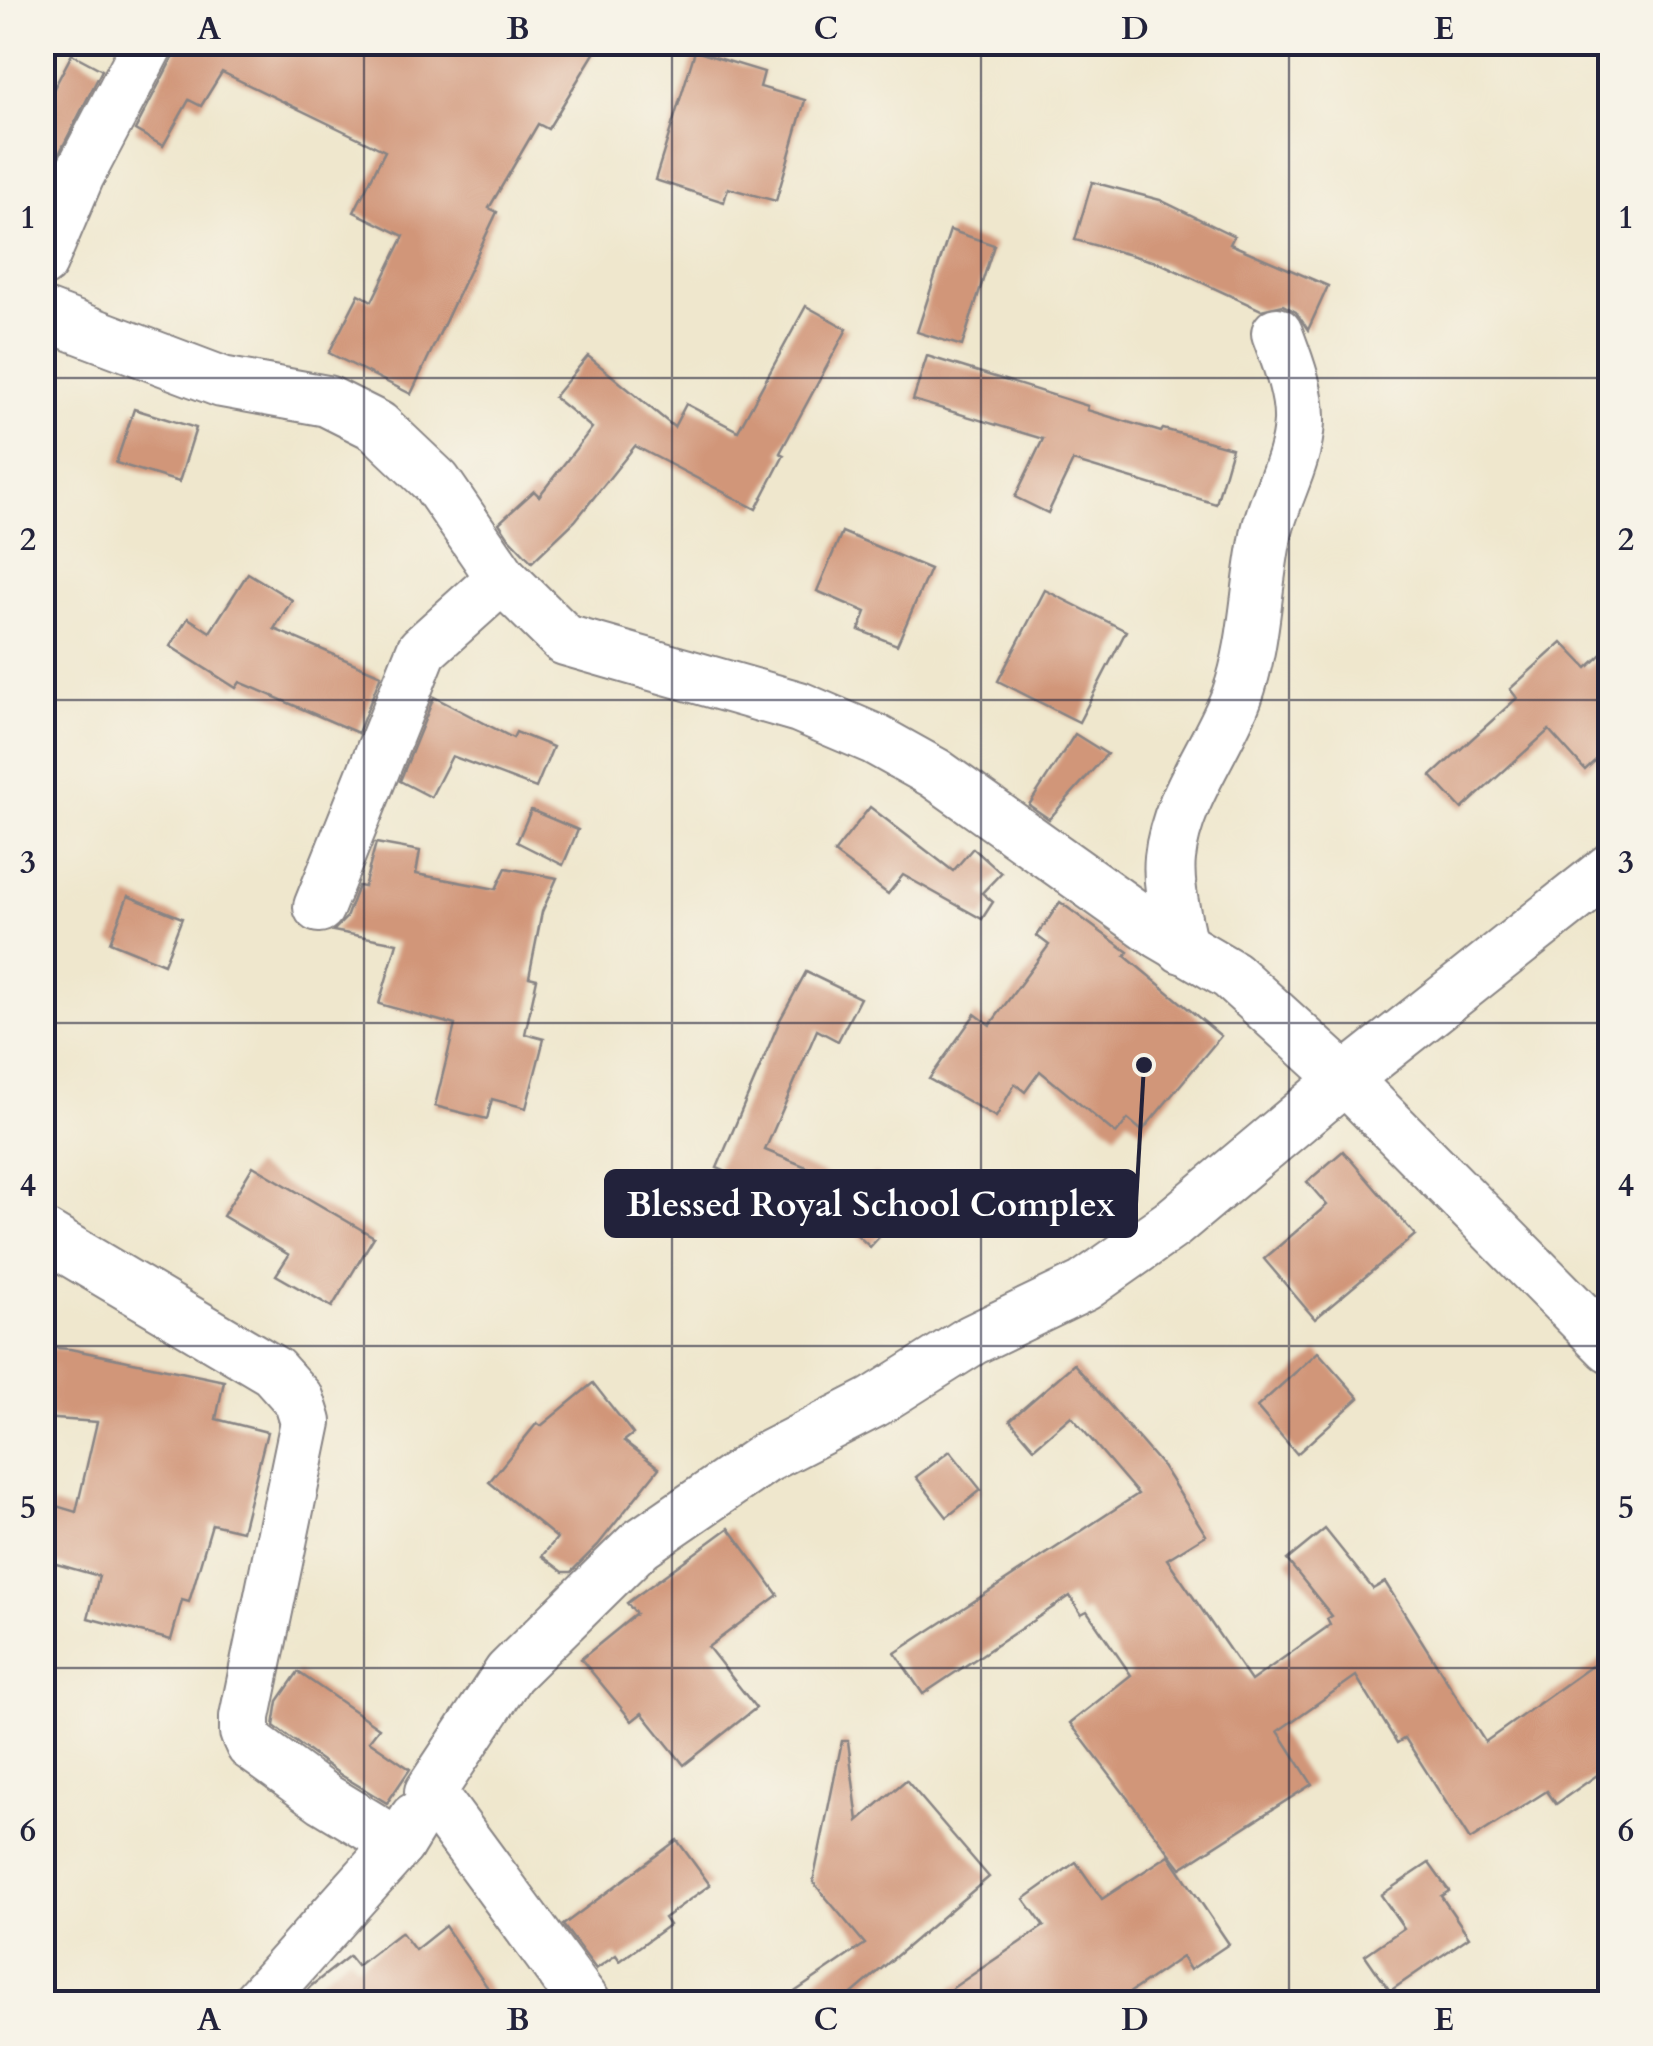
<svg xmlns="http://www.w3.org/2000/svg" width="1653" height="2046" viewBox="0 0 1653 2046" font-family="Cardo,serif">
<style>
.building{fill:#d19679}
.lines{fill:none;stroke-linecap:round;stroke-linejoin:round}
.minor-casing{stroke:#888484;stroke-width:54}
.minor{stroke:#fff;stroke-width:50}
.grid{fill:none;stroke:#22223b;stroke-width:2.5;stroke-opacity:0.55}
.leader{fill:none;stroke:#22223b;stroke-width:4}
.callout-dot{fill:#22223b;stroke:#f7f3e8;stroke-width:4}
.callout{fill:#22223b;stroke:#22223b;stroke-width:4}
.callout-label{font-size:35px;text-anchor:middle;font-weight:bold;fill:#fff}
.neatline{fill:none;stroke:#22223b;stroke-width:4}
.grid-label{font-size:32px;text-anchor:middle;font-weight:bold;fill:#22223b}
</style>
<rect width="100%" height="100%" fill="#f7f3e8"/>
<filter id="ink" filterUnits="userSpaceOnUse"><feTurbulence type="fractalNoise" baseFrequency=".01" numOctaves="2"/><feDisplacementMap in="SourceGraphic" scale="20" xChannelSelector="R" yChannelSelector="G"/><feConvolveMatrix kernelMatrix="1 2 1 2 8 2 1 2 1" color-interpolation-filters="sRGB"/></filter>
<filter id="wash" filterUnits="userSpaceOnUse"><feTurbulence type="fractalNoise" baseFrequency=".0048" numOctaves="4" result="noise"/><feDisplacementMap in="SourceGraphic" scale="40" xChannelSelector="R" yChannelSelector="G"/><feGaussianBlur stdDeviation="2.25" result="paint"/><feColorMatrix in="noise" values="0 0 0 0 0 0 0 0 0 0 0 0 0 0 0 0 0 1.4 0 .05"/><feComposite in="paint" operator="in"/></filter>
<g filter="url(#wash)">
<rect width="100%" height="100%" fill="#efe7cd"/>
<g id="blocks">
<!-- building -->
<g class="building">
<path d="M178 42H601L548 129 538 124 489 208 497 212 411 394 329 353 359 294 372 301 404 236 354 212 385 151 222 72 201 106 189 100 163 146 135 130 174 55Z"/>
<path d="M695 51 764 72 760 87 805 100 776 201 728 188 724 202 655 180Z"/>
<path d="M72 54 102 70 42 187V111Z"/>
<path d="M1092 182 1160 200 1234 236 1230 244 1328 286 1308 330 1296 312 1283 305 1261 310 1160 263 1075 240Z"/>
<path d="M950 230 994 245 962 346 917 332Z"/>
<path d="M806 306 847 329 780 453 784 455 756 509 635 446 575 521 532 562 509 538 499 523 534 491 539 496 592 428 554 397 588 356 674 427 686 404 738 431Z"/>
<path d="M927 356 1088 406 1087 410 1161 432 1163 429 1232 448 1216 504 1073 461 1048 513 1015 497 1043 439 913 400Z"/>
<path d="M134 409 196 428 179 482 116 463Z"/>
<path d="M842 532 930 569 897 645 859 630 866 612 817 591Z"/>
<path d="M248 573 292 600 274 629 381 675 358 733 240 682 236 688 170 646 188 618 210 632Z"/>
<path d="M1045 590 1126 631 1079 722 998 681Z"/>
<path d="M1562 642 1587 668 1610 647V747L1585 770 1549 730 1462 809 1431 776 1517 698 1510 689Z"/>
<path d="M434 697 513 738 516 732 553 747 536 788 452 756 431 797 400 781Z"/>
<path d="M1075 734 1107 754 1049 819 1029 805Z"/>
<path d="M870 807 953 871 973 848 1001 873 982 893 993 902 982 919 903 875 888 894 834 853Z"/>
<path d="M531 810 578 830 563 865 517 842Z"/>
<path d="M376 843 420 851 416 874 496 889 506 868 557 878 542 912 529 977 537 979 525 1034 544 1039 526 1108 492 1099 487 1119 435 1106 455 1025 379 1004 397 943 333 931 346 918 358 886 364 887Z"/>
<path d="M128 896 182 918 164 964 110 942Z"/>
<path d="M1060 902 1128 952 1125 956 1221 1036 1142 1131 1128 1119 1116 1134 1040 1071 1025 1092 1015 1084 996 1117 929 1079 975 1014 990 1025 1049 945 1037 936Z"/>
<path d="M806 972 860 998 838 1041 817 1030 765 1150 860 1189 874 1174 908 1205 870 1247 841 1220 717 1168 780 1020Z"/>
<path d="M1343 1151 1415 1235 1315 1319 1264 1259 1327 1205 1307 1182Z"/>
<path d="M253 1166 374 1237 332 1307 276 1275 289 1255 223 1216Z"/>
<path d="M42 1347 70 1349 224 1381 216 1419 267 1432 242 1531 212 1524 189 1602 182 1600 171 1640 88 1618 99 1576 42 1560V1541L53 1505 76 1512 97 1422 42 1418Z"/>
<path d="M1318 1352 1359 1398 1297 1454 1257 1407Z"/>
<path d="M1074 1364 1163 1467 1206 1535 1167 1559 1251 1681 1330 1625 1327 1619 1332 1616 1287 1560 1325 1529 1373 1589 1385 1582 1485 1742 1610 1653V1766L1556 1804 1547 1791 1470 1840 1405 1738 1397 1743 1356 1676 1278 1731 1312 1784 1181 1868 1070 1723 1131 1675 1087 1611 1081 1614 1070 1596 923 1694 895 1653 1138 1494 1071 1416 1034 1448 1010 1420Z"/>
<path d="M593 1383 633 1434 624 1441 659 1468 598 1545 571 1572H563L542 1556 557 1538 489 1482 537 1423 541 1426Z"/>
<path d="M950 1451 981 1490 947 1517 916 1477Z"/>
<path d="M729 1528 778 1595 708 1647 756 1708 684 1765 642 1713 632 1721 581 1659 636 1614 627 1603Z"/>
<path d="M298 1672 379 1728 369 1741 410 1769 387 1803 341 1775 274 1726 278 1701Z"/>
<path d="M842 1741H848L858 1821 906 1780 989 1877 840 2004H777L865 1944 813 1882Z"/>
<path d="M677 1840 710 1885 664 1918 669 1925 620 1961 616 1955 596 1969 563 1925Z"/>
<path d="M1169 1855 1229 1944 1190 1970 1182 1957 1113 2004H929L1044 1926 1024 1899 1076 1862 1102 1899Z"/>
<path d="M1429 1863 1449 1891 1441 1896 1469 1937 1390 1991 1365 1955 1404 1928 1381 1895Z"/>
<path d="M445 1926 499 2004H295L311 1986 349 1956 357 1966 401 1932 415 1950Z"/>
</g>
</g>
</g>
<g filter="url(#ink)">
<use href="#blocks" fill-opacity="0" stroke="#888484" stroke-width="2.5"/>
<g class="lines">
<defs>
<g id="minor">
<path d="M42 262 79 175 149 42"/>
<path d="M42 314 222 382 327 401 377 426 436 482 502 578 565 640 799 707 874 739 935 773 1161 934 1231 975 1345 1079 1610 869"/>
<path d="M319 907 422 650 502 578"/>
<path d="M1182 948C1177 920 1167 887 1170 858 1176 799 1217 749 1237 696 1256 643 1255 587 1267 531 1276 494 1297 462 1299 422 1300 392 1287 360 1277 333"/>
<path d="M42 1234 273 1371 299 1400 306 1422 245 1717V1732L251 1745 325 1799 399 1844"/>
<path d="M256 2004 399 1844 415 1818"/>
<path d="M586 2004 430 1792 509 1673 640 1544 765 1458 874 1402 972 1340 1084 1286 1172 1224 1345 1079 1610 1347"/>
</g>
</defs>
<!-- minor casing -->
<use href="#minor" class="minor-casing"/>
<!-- minor -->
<use href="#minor" class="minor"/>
</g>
</g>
<!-- grid -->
<path class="grid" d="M364 42V2004M672 42V2004M981 42V2004M1289 42V2004M42 378H1610M42 700H1610M42 1023H1610M42 1346H1610M42 1668H1610"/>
<!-- callouts -->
<path class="leader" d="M1144 1065L1136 1204"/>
<circle class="callout-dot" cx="1144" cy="1065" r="10"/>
<rect class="callout" x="606" y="1171" width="530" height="65" rx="10"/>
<g class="callout-label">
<text x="871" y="1216">Blessed Royal School Complex</text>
</g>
<!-- margin -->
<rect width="1653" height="2046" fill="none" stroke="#f7f3e8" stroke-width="110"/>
<rect x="55" y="55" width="1543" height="1936" class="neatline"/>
<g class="grid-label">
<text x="209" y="39">A</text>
<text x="518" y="39">B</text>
<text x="826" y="39">C</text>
<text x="1135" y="39">D</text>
<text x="1444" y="39">E</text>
<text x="28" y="228">1</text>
<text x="1626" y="228">1</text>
<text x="28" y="550">2</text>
<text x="1626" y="550">2</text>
<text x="28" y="873">3</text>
<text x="1626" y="873">3</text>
<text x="28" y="1196">4</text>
<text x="1626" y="1196">4</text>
<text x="28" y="1518">5</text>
<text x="1626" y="1518">5</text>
<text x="28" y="1841">6</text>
<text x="1626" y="1841">6</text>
<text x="209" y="2030">A</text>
<text x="518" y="2030">B</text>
<text x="826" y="2030">C</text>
<text x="1135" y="2030">D</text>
<text x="1444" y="2030">E</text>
</g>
</svg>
